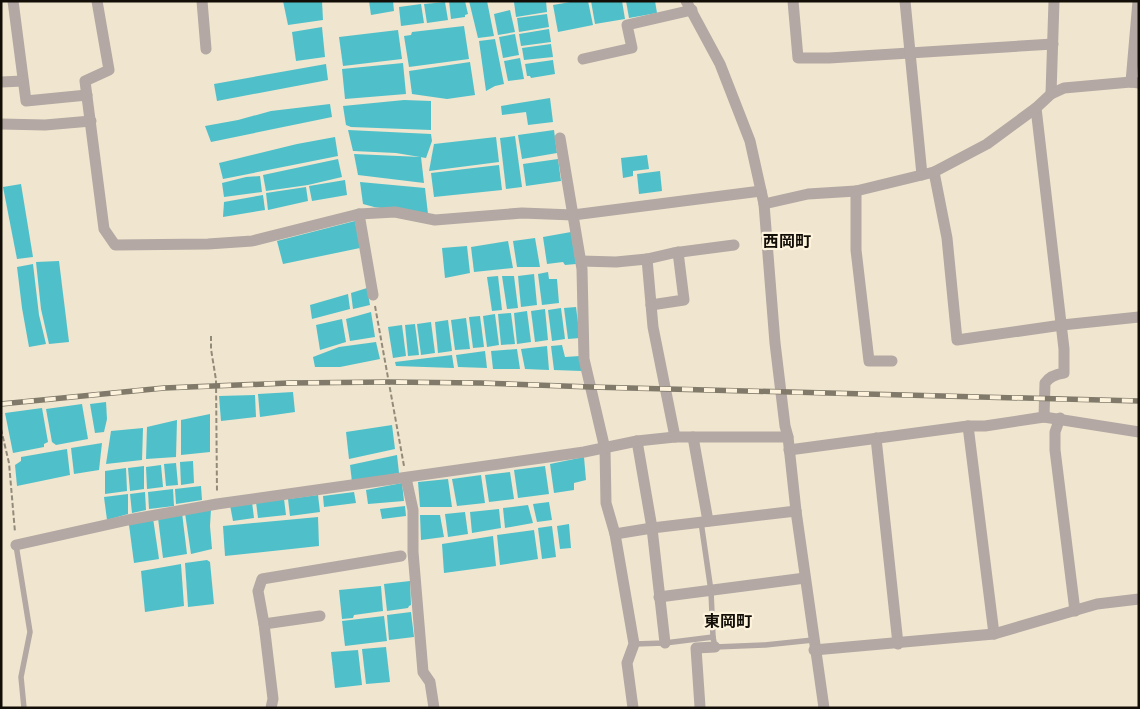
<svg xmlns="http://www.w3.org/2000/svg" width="1140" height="709" viewBox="0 0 1140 709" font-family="'Roboto Condensed','Noto Sans JP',sans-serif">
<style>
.water{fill:#4fc0ca}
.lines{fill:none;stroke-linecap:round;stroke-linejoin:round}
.path{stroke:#938b7a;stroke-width:2;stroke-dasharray:5 2.5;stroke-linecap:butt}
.lane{stroke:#b3a8a3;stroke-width:5.5}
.street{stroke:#b3a8a3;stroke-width:11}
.rail-casing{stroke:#817a6b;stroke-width:5.5}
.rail{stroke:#fdf2db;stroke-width:4;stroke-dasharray:11;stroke-linecap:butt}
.labels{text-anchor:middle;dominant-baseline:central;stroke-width:4.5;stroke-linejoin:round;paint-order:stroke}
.neighbourhood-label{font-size:16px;font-weight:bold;fill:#120e07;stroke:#fdf2db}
</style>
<rect width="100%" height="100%" fill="#f0e5ce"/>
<!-- water -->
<g class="water">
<path d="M283 1H322L323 20 288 25Z"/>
<path d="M369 1H393L394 11 371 15Z"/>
<path d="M449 1H465L468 14 465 15V17L451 19Z"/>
<path d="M469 1H487L494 36 478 38Z"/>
<path d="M520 1H546L547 12 516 17 514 2Z"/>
<path d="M576 1H588L593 25 558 32 553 5Z"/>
<path d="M591 1H622L625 19 595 24Z"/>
<path d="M626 1H655L657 13 629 18Z"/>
<path d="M445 2 448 20 427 23 424 4Z"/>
<path d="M421 4 424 23 401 26 399 7Z"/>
<path d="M510 10 515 32 498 35 494 14Z"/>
<path d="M547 14 549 27 519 32 517 18Z"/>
<path d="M464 26 469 59 409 67 404 36 411 35 412 32Z"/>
<path d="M322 27 325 57 296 61 292 32Z"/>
<path d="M549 29 551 42 521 46 519 34Z"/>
<path d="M398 30 402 59 343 66 339 37Z"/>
<path d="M515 34 519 55 503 58 499 37Z"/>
<path d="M495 39 504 84 495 86 486 91 479 41Z"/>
<path d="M551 44 553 57 524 60 522 48Z"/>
<path d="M520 58 524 79 508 81 504 61Z"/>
<path d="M553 60 555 74 531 78 530 76H527L525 64Z"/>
<path d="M470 62 475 95 447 99 412 94 409 71Z"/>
<path d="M403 63 406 94 345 99 342 69Z"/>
<path d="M326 64 328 80 217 101 214 84Z"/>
<path d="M550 98 553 122 528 125 526 112 502 115 501 106Z"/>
<path d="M404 100 431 101V130L351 127 346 125 343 106Z"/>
<path d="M330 104 332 117 211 142 205 126 238 120 271 111Z"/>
<path d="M348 130 431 134 432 141 426 158 396 153 353 151Z"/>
<path d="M554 130 557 153 522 159 518 135Z"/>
<path d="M515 136 522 187 506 189 500 138Z"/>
<path d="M335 137 338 156 223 179 219 163 297 144Z"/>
<path d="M496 137 499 162 429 171 434 144Z"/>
<path d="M354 154 421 157 424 183 358 175Z"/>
<path d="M647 155 649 169 633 171V176L623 178 621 158Z"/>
<path d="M338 159 342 177 308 185 266 191 263 175Z"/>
<path d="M558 159 561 181 526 186 523 164Z"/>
<path d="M499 165 502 190 434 197 431 173Z"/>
<path d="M660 171 662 191 639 194 637 174Z"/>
<path d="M260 176 262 192 224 197 222 183 246 177Z"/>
<path d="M345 180 347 195 312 201 309 186Z"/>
<path d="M360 182 425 188 428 214 374 207 363 204Z"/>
<path d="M21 184 33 257 17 259 3 187Z"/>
<path d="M306 187 308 201 268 210 266 193Z"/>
<path d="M263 195 265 210 223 217 224 202Z"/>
<path d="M355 221 360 248 283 264 277 241Z"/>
<path d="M571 232 576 264 565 265 563 262 547 264 543 237Z"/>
<path d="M535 238 540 267H517L513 241Z"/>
<path d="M508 241 513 268 474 272 471 247Z"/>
<path d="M467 246 470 273 445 278 442 248Z"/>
<path d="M59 261 69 342 49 344 41 309 36 262Z"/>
<path d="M33 264 39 315 46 344 29 347 22 308 17 267Z"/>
<path d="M548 272 549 279H557L559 303 542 305 538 274Z"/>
<path d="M534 274 537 305 521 307 518 276Z"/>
<path d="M498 276 502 310 492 311 487 277Z"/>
<path d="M502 276H514L518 308 507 309Z"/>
<path d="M367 288 370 305 353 309 351 293Z"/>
<path d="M348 294 350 309 312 319 310 305Z"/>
<path d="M576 307 580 338 568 339 564 308Z"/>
<path d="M561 308 565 339 552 341 548 310Z"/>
<path d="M545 309 548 340 535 342 531 311Z"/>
<path d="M527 311 531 342 517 344 514 313Z"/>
<path d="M371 312 375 337 350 341 346 319Z"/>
<path d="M511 313 515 344 501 345 498 314Z"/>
<path d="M495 314 499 345 487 347 483 316Z"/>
<path d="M480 316 484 347 473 348 469 317Z"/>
<path d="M466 318 470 349 455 350 451 320Z"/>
<path d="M342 319 346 342 320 350 316 325Z"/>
<path d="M448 320 452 351 438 353 435 322Z"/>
<path d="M431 322 435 353 421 355 417 324Z"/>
<path d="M415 324 419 355 408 356 405 325Z"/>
<path d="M402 325 406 356 393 358 388 327Z"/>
<path d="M376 342 380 359 340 367H315L313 357 339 347Z"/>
<path d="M562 345 565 357 580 356 582 371 554 370 551 346Z"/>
<path d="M547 346 549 370 525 369 521 349Z"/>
<path d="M517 349 520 369H493L491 351Z"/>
<path d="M485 351 487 368 458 367 456 355Z"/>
<path d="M452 355 454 368 396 366 395 362Z"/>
<path d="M293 392 295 412 260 417 258 394Z"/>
<path d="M255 395 256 417 221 421 219 396Z"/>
<path d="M106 402 107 419 104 432 95 433 90 404Z"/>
<path d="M82 404 88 439 56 445 52 442 46 409Z"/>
<path d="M42 408 48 442 44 444V447L13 453 5 413Z"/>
<path d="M210 414V452L181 455V420Z"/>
<path d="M177 420 176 457 146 459 147 427Z"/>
<path d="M392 425 395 449 349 459 346 432Z"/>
<path d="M143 428 142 460 106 464 111 431Z"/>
<path d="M102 443 99 470 74 474 71 448Z"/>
<path d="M67 449 70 475 17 486 15 465 21 461V457Z"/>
<path d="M397 455 399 473 352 482 350 465Z"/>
<path d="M584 457 586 480 574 483V490L554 493 550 464Z"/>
<path d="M193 461 194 483 181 485 180 462Z"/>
<path d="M176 463 178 485 166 486 164 464Z"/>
<path d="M161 465 163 487 147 489 146 467Z"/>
<path d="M144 466V489L130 491 128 468Z"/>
<path d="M545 466 549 494 518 498 514 470Z"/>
<path d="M126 468 127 491 105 494V471Z"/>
<path d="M510 472 514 499 489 502 485 475Z"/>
<path d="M481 475 485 503 457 506 452 479Z"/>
<path d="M448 479 452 507H420L418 482Z"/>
<path d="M402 483 404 501 368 504 366 490Z"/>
<path d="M201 486 202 500 176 504 175 489Z"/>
<path d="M173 489 174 506 149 509 148 492Z"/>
<path d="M145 492 146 510 132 513 130 494Z"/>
<path d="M354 492 356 503 324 507 323 496Z"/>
<path d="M128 494V514L107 520 104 497Z"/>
<path d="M318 495 320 512 290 516 288 499Z"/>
<path d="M284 499 286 515 258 518 256 502Z"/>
<path d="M252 502 254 518 233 521 230 505Z"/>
<path d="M549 502 552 520 537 522 533 504Z"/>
<path d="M528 505 533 523 505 528 503 508Z"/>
<path d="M405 506 406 516 382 519 380 509Z"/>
<path d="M211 509 210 526 212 549 191 554 185 513Z"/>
<path d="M499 509 501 528 472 533 470 512Z"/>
<path d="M465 512 468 534 448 537 445 514Z"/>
<path d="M182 513 187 554 163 558 158 518Z"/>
<path d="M420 515H440L444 537 421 540Z"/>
<path d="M318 517 319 546 225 556 223 526Z"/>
<path d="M153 518 159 559 134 563 129 525Z"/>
<path d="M569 524 571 548 560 549 557 526Z"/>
<path d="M552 526 556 557 542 559 538 528Z"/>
<path d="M534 530 538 559 500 565 497 535Z"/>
<path d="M493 536 496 566 444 573 442 544Z"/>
<path d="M207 560 210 562 214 604 188 607 185 563Z"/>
<path d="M181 564 184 606 145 612 141 571Z"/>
<path d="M410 581 411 605 409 606 408 608 387 611 384 584Z"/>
<path d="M381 586 383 611 354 615 353 618 342 619 339 590Z"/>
<path d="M411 612 414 637 389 640 387 615Z"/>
<path d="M384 616 387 641 345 646 342 621Z"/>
<path d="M386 647 390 682 366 684 362 649Z"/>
<path d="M358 650 362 685 335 688 331 652Z"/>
</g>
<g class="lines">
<!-- path -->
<g class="path">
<path d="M375 306 404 466"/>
<path d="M211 336V349L216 380 217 492"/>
<path d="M1 429 9 463 15 532"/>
</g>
<!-- lane -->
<g class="lane">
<path d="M701 522 711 591 713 637"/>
<path d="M16 545 30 632 21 677 24 708"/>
<path d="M634 644 665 643 713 637 715 647 765 645 813 640"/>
</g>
<!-- street -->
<g class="street">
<path d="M13 1 26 101 87 95"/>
<path d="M97 1 109 70 85 81 104 229 115 245 208 244 252 241 359 214 395 212 435 220 522 213 573 215 761 191"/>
<path d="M202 1 206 49"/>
<path d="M686 1 720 64 750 141 764 204 775 343 785 426 788 437 796 511 824 708"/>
<path d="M793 1 798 58H829L1053 44"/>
<path d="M905 1 922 175"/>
<path d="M583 59 632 48 627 25 692 10"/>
<path d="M1 82 23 81"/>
<path d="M1131 82 1138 1"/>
<path d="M1051 94 1054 1"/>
<path d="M1036 108 1064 349V373C1057 374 1049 377 1045 383L1044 417"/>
<path d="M1 124 45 125 91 121"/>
<path d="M560 138 582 269 584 359 605 449 606 503 615 534 634 644 627 663 633 708"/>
<path d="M934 172 947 238 957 340 1062 325 1139 317"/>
<path d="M856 191V250L869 361H892"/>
<path d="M764 204 808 194 856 191 934 172 987 144 1036 108 1051 94 1064 88 1131 82 1139 83"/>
<path d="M359 214 373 295"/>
<path d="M647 259 653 327 675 437"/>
<path d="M581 261 616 262 647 259 673 253 734 245"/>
<path d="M651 305 684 300 678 252"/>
<path d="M1060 418 1055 432V450L1075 611"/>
<path d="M968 426 994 634"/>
<path d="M693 437 708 521"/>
<path d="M876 438 898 644"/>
<path d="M637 441 652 528 665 643"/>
<path d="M789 450 968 426H985L1044 417 1139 432"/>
<path d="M406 478 413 510V552L423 672 430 682 434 708"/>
<path d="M615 534 652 528 796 511"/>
<path d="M16 545 128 520 217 504 584 452 637 441 675 437H788"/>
<path d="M659 597 805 578"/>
<path d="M264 624 320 616"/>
<path d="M814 650 994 634 1097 604 1139 599"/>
<path d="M700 707 696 648 715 647"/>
<path d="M271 708 273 699 264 624 258 591 262 579 401 556"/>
</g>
<defs>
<path id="rail" d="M1 404 164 388 289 383 388 382 481 383 591 387 1139 401"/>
</defs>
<!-- rail casing -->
<use href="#rail" class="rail-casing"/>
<!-- rail -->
<use href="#rail" class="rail"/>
</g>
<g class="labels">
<!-- neighbourhood labels -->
<g class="neighbourhood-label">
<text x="787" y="241">西岡町</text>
<text x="728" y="621">東岡町</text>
</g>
</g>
<!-- border -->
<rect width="1140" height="709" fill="none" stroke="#120e07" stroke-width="5"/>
</svg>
